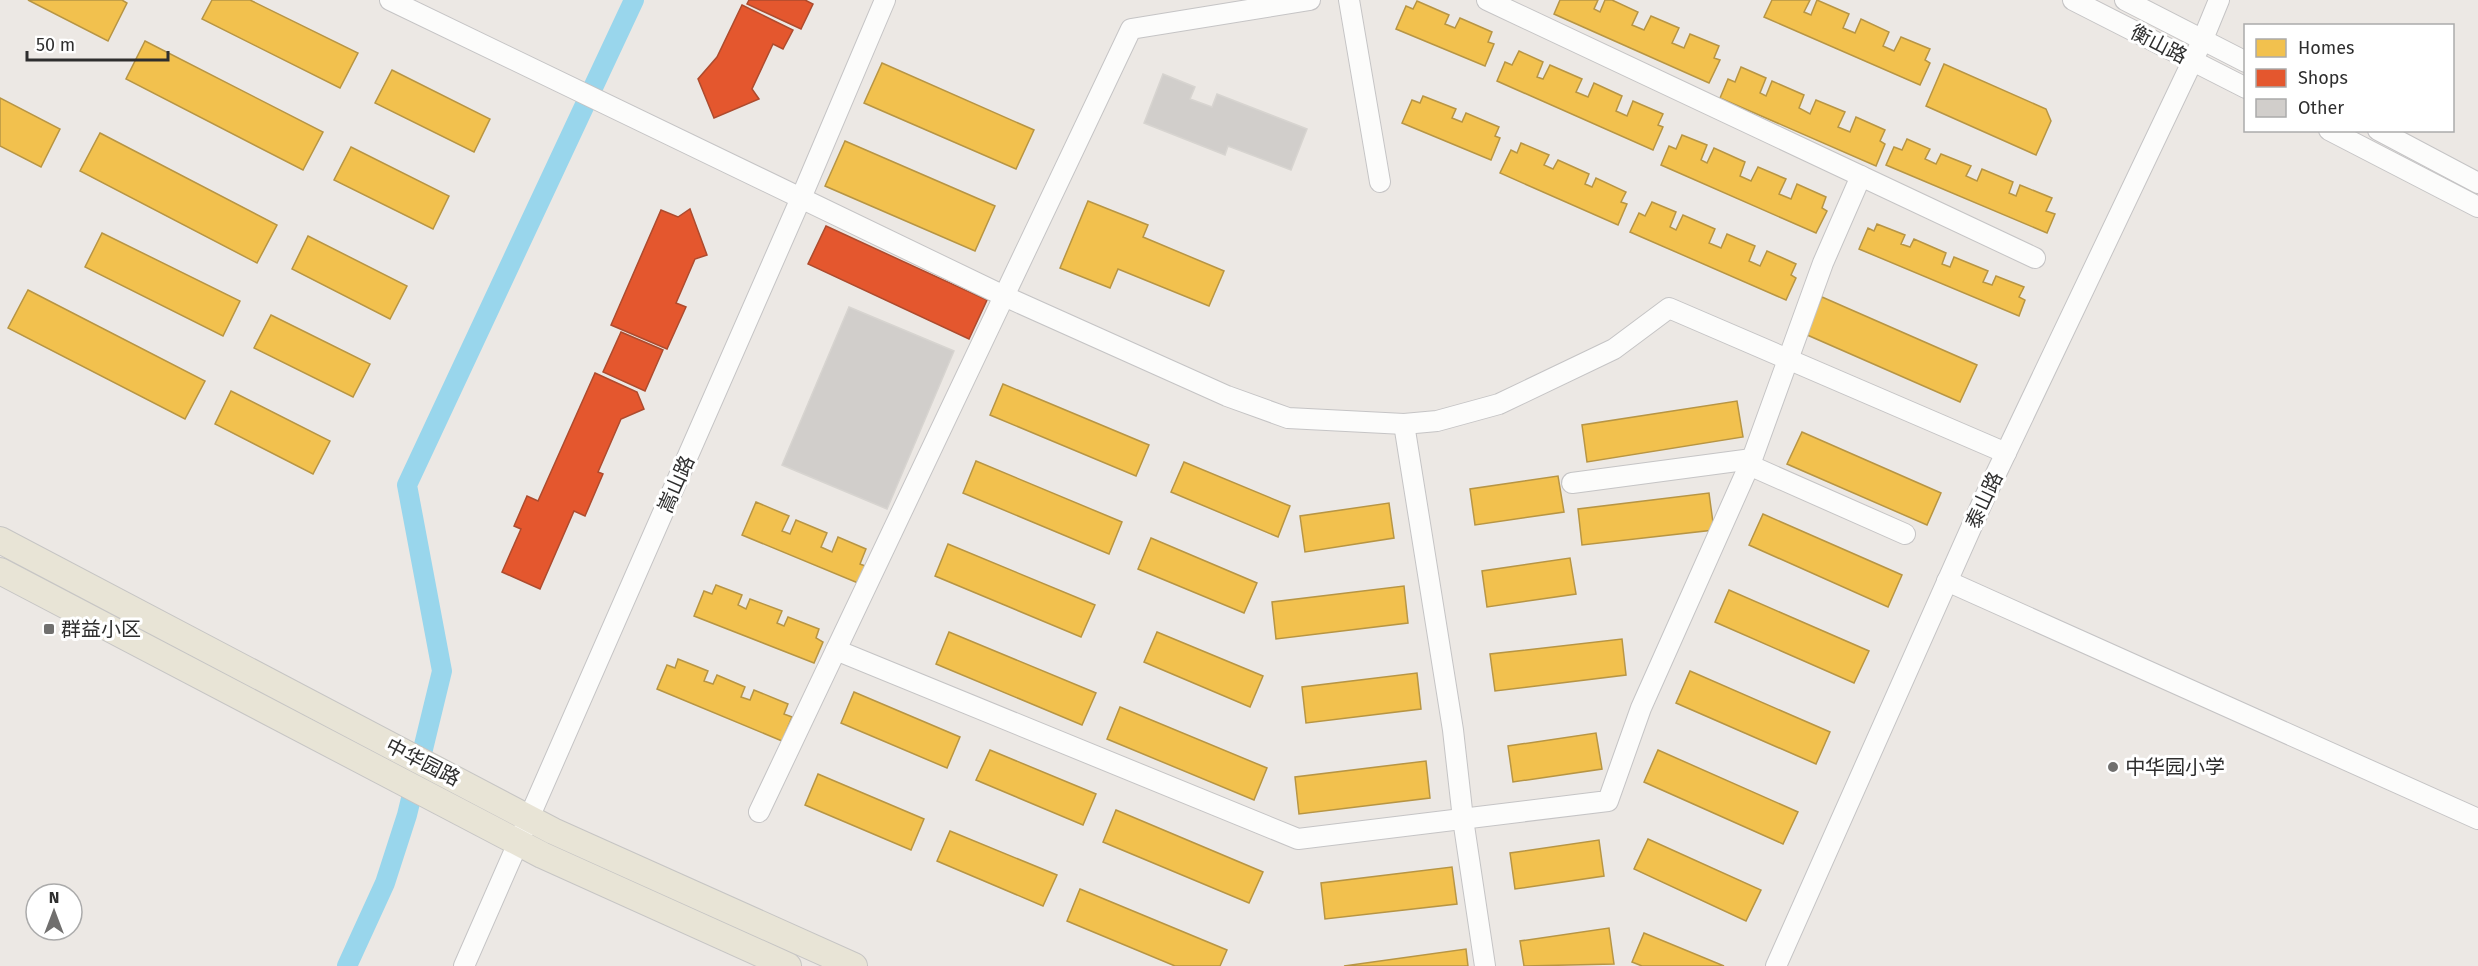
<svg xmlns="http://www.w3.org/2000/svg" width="2478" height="966" viewBox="0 0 2478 966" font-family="'Fira Sans','Noto Sans SC',sans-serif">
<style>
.homes{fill:#f2c14e;stroke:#b79544;stroke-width:1.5}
.shops{fill:#e4572e;stroke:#ad4b2e;stroke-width:1.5}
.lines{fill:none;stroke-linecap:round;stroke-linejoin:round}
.canal{stroke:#99d6ec;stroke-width:20}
.building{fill:#d1cecb;stroke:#d7d4d0;stroke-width:1.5}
.minor-casing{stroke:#c5c4c5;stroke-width:22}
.major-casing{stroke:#c6c5c4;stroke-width:28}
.minor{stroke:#fcfcfb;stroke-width:20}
.major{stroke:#e8e4d6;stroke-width:26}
.poi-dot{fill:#706f6e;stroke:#fff;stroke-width:2}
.labels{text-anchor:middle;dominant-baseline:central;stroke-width:6;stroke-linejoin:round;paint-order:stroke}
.street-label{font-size:20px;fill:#2e2e2e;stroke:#fff}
.poi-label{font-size:20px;fill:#2e2e2e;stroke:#fff;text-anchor:start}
</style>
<rect width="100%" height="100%" fill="#ece8e4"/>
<!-- homes -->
<g class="homes">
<path d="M28 0H122L127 3 108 41Z"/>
<path d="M212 0H250L358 53 340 88 202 19Z"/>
<path d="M1560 0H1598L1594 9 1600 12 1605 0H1612L1638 12 1632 25 1644 30 1651 16 1679 28 1672 43 1684 48 1690 34 1719 46 1714 58 1720 60 1709 83 1554 14Z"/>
<path d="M1772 0H1810L1804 12 1811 15 1817 0 1849 14 1843 28 1855 33 1861 19 1889 32 1883 46 1894 51 1901 37 1930 49 1925 60 1930 63 1920 85 1764 17Z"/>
<path d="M1417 1 1449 15 1445 24 1455 28 1460 18 1492 32 1488 42 1494 44 1485 66 1396 29 1406 6 1413 9Z"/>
<path d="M145 41 323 132 303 170 126 79Z"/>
<path d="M1519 51 1543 62 1537 77 1543 79 1550 65 1582 79 1576 92 1588 97 1594 83 1622 96 1616 111 1627 116 1633 101 1663 114 1658 125 1663 127 1653 150 1497 81 1505 62 1512 65Z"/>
<path d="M882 63 1034 130 1016 169 864 103Z"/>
<path d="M1944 64 2046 109 2051 121 2036 155 1926 106Z"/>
<path d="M1741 67 1766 78 1760 93 1766 96 1772 81 1804 95 1799 108 1810 114 1816 100 1845 112 1838 127 1850 132 1856 117 1885 130 1880 141 1885 144 1876 166 1720 98 1728 79 1735 82Z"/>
<path d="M392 70 490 119 474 152 375 103Z"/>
<path d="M1423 96 1456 109 1452 118 1462 122 1466 113 1499 127 1495 136 1500 138 1491 160 1402 123 1412 100 1420 103Z"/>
<path d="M0 98 60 129 41 167 0 146Z"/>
<path d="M100 133 277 225 257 263 80 171Z"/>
<path d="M1682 135 1707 145 1701 160 1707 163 1714 148 1745 162 1740 176 1751 181 1758 167 1786 179 1779 194 1791 199 1797 184 1826 197 1822 208 1827 211 1816 233 1661 165 1669 146 1676 149Z"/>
<path d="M1907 139 1930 149 1925 159 1936 164 1941 154 1971 166 1966 176 1977 181 1982 169 2013 182 2009 193 2016 196 2020 185 2052 198 2046 211 2055 214 2047 233 1886 165 1894 147 1902 150Z"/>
<path d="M845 141 995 206 975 251 825 186Z"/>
<path d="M1521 143 1549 155 1544 165 1553 169 1558 160 1589 174 1585 184 1592 187 1596 178 1626 192 1621 202 1627 204 1618 225 1500 173 1511 150 1517 153Z"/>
<path d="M351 147 449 196 433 229 334 180Z"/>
<path d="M1088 201 1148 225 1143 237 1224 271 1209 306 1118 269 1110 288 1060 268Z"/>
<path d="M1652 202 1676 212 1670 227 1676 230 1683 215 1715 229 1709 243 1721 248 1727 234 1755 246 1749 261 1760 266 1767 251 1796 264 1791 275 1796 278 1786 300 1630 232 1639 213 1645 216Z"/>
<path d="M1877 224 1905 235 1901 244 1910 247 1914 239 1946 253 1942 264 1950 267 1954 257 1988 271 1983 282 1992 285 1996 276 2024 287 2019 297 2025 300 2019 316 1859 249 1868 228 1874 231Z"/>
<path d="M102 233 240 301 223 336 85 267Z"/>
<path d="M308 236 407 286 390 319 292 269Z"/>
<path d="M28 290 205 381 185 419 8 328Z"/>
<path d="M1822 297 1977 365 1960 402 1805 334Z"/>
<path d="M271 315 370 364 353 397 254 348Z"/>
<path d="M1003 384 1149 445 1136 476 990 415Z"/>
<path d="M231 391 330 441 313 474 215 424Z"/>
<path d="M1737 401 1743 437 1587 462 1582 425Z"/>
<path d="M1802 432 1941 493 1927 525 1787 464Z"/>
<path d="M976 461 1122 522 1109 554 963 493Z"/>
<path d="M1184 462 1290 506 1278 537 1171 492Z"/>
<path d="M1558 476 1564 512 1475 525 1470 489Z"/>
<path d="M1709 493 1714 530 1582 545 1578 509Z"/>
<path d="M756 502 789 516 782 531 790 534 796 520 827 533 821 547 832 552 838 537 866 549 860 564 865 566 858 583 742 535Z"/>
<path d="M1389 503 1394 538 1305 552 1300 516Z"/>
<path d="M1763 514 1902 575 1888 607 1749 545Z"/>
<path d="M1151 538 1257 583 1244 613 1138 569Z"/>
<path d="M948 544 1095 605 1081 637 935 576Z"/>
<path d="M1570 558 1576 594 1487 607 1482 571Z"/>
<path d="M716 585 742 595 738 605 746 609 750 599 782 611 777 623 784 626 788 617 819 629 816 638 823 642 814 663 694 616 704 591 712 594Z"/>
<path d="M1404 586 1408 623 1276 639 1272 602Z"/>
<path d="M1729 590 1869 651 1854 683 1715 622Z"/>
<path d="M949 632 1096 693 1082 725 936 664Z"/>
<path d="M1157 632 1263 676 1250 707 1144 662Z"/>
<path d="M1622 639 1626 675 1495 691 1490 654Z"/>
<path d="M678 659 708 671 704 681 713 684 717 675 745 687 741 697 750 700 754 690 788 704 784 714 792 717 782 741 657 689 667 665 675 668Z"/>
<path d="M1690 671 1830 732 1816 764 1676 703Z"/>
<path d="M1417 673 1421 709 1306 723 1302 687Z"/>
<path d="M854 692 960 737 947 768 841 723Z"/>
<path d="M1120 707 1267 768 1254 800 1107 739Z"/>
<path d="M1596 733 1602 769 1513 782 1508 746Z"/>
<path d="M990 750 1096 794 1083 825 976 780Z"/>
<path d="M1658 750 1798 812 1783 844 1644 782Z"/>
<path d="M1426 761 1430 798 1299 814 1295 777Z"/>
<path d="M818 774 924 819 911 850 805 805Z"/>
<path d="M1116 810 1263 872 1249 903 1103 842Z"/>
<path d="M950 831 1057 875 1043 906 937 861Z"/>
<path d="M1648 839 1761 890 1746 921 1634 869Z"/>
<path d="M1599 840 1604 876 1515 889 1510 853Z"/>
<path d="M1452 867 1457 904 1325 919 1321 883Z"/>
<path d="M1080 889 1227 950 1220 966H1175L1067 921Z"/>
<path d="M1609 928 1614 964 1524 966 1520 941Z"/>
<path d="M1644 933 1724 966H1642L1632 962Z"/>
<path d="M1466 949 1468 966H1344Z"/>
</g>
<!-- shops -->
<g class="shops">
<path d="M749 0H805L813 4 801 29 747 4Z"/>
<path d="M742 5 793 30 783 49 773 44 752 89 759 99 714 118 698 79 717 57Z"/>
<path d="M690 209 707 255 695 259 676 303 686 307 667 349 611 325 661 210 678 217Z"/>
<path d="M826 226 987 300 969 339 808 264Z"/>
<path d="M621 332 663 350 645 391 603 372Z"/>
<path d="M595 373 637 392 644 409 621 419 598 472 603 474 585 516 574 511 540 589 502 572 521 529 514 526 527 496 538 501Z"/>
</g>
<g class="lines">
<!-- canal -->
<path class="canal" d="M347 966 385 883 407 815 442 671 407 485 634 0"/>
</g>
<!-- building -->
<g class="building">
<path d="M1163 74 1195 87 1190 99 1212 107 1217 94 1307 129 1291 170 1228 146 1225 155 1144 123Z"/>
<path d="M849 307 954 351 887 509 782 465Z"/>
</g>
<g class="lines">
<defs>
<g id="minor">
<path d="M390 0 1004 296 1227 396 1288 418 1404 424 1437 421 1499 404 1614 349 1669 308 2006 453"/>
<path d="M1349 0 1380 182"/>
<path d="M1487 0 2035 258"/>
<path d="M2073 0 2246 88"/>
<path d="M2125 0 2246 62"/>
<path d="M2329 130 2478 207"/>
<path d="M2378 130 2478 183"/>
<path d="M1404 424 1453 730 1463 819 1485 966"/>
<path d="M1749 465 1905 534"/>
<path d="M1572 483 1752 459"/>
<path d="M1947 581 2478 819"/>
<path d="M836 650 1298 839 1608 801 1641 708 1752 459 1823 263 1861 176"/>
<path d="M759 812 1131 29 1310 0"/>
<path d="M464 966 801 198 885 0"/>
<path d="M1776 966 1983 501 2203 39 2219 0"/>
</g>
<g id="major">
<path d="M0 540 553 831 854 966"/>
<path d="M0 571 542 855 788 966"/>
</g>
</defs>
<!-- minor casing -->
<use href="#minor" class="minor-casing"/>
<!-- major casing -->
<use href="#major" class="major-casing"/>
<!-- minor -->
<use href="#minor" class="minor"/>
<!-- major -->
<use href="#major" class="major"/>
</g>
<!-- markers -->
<g class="poi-dot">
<rect x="43" y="623" width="12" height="12" rx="3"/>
<circle cx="2113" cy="767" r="6"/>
</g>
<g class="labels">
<!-- street labels -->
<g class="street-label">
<text transform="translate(2159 44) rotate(27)">衡山路</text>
<text transform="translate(676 484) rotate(-66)">嵩山路</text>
<text transform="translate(1984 500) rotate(-65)">泰山路</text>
<text transform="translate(423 762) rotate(27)">中华园路</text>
</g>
<!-- poi labels -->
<g class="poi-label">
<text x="61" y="629">群益小区</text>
<text x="2125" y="767">中华园小学</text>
</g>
</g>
<!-- legend -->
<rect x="2244" y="24" width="210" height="108" fill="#ffffff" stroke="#ababab" stroke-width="1.5"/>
<rect x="2256" y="39" width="30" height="18" fill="#f2c14e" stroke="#ababab" stroke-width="1.5"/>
<text x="2298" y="54" font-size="18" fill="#2e2e2e">Homes</text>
<rect x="2256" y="69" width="30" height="18" fill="#e4572e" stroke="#ababab" stroke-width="1.5"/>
<text x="2298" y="84" font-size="18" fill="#2e2e2e">Shops</text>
<rect x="2256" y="99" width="30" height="18" fill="#d1cecb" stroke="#ababab" stroke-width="1.5"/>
<text x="2298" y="114" font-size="18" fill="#2e2e2e">Other</text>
<!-- north arrow -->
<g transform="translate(54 912)"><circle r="28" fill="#ffffff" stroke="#ababab" stroke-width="1.5"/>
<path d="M0-4.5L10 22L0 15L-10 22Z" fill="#706f6e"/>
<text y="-9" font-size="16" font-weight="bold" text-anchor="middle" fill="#2e2e2e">N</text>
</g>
<!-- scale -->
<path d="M27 51v9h141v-9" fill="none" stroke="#2e2e2e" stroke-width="3"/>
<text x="36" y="51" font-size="18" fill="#2e2e2e" stroke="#ffffff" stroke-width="4.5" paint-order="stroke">50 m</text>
</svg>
